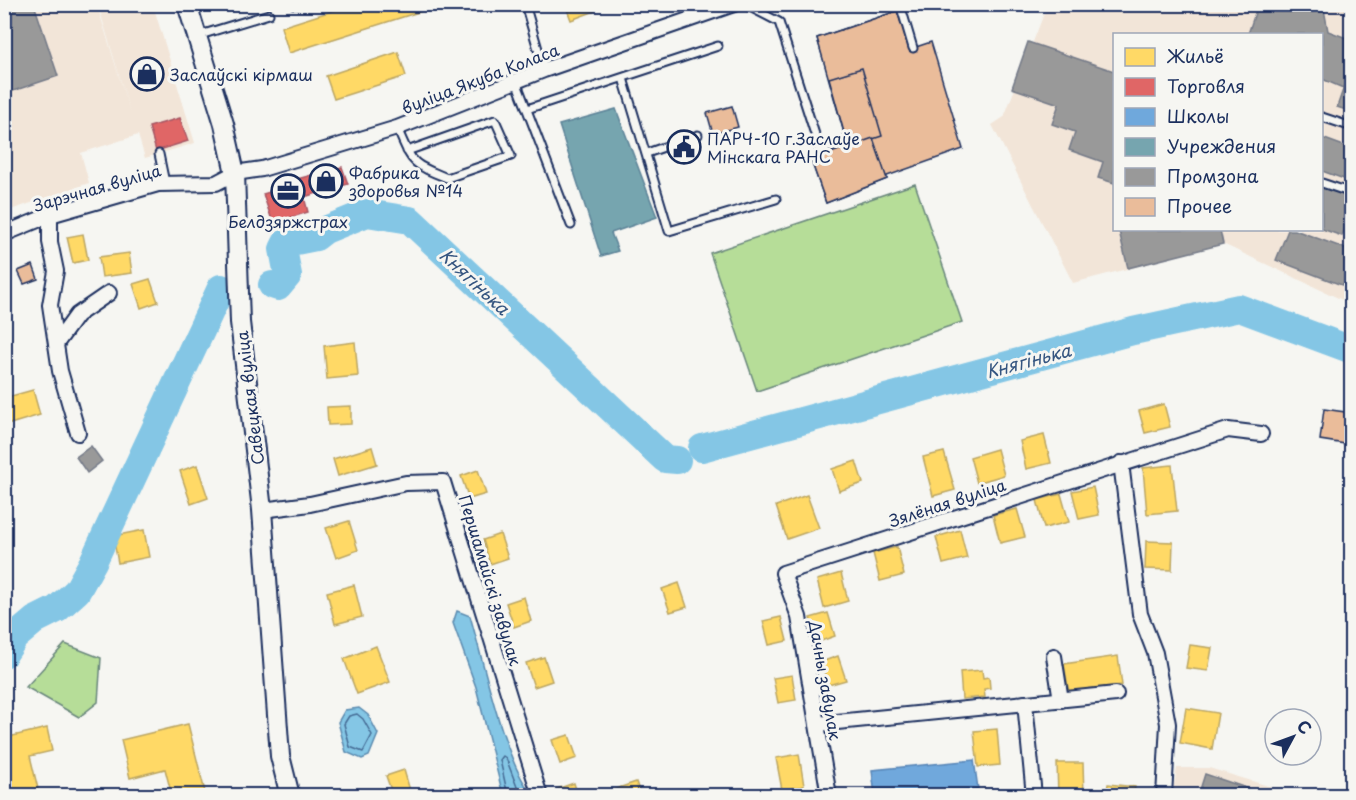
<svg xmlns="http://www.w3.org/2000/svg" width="1356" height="800" viewBox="0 0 1356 800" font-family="'Playpen Sans',sans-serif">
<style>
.built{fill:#f2e5d8;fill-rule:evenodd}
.green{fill:#b6dd98;stroke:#68867b;stroke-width:1.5}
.water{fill:#84c6e5;stroke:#5a8aaf;stroke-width:1.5}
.homes{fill:#ffd966;stroke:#bba664;stroke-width:1.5}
.shops{fill:#e06666;stroke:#a55664;stroke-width:1.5}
.schools{fill:#6fa8dc;stroke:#5684b6;stroke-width:1.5}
.public{fill:#76a5af;stroke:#5b8297;stroke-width:1.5}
.industry{fill:#999;stroke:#737987;stroke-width:1.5}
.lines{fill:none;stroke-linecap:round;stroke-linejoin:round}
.shore{stroke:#456b94;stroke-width:1.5}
.river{stroke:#84c6e5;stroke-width:28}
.building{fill:#eabc9a;stroke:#1b2f5e;stroke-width:1.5}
.lane-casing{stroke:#1b2f5e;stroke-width:11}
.street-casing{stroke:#1b2f5e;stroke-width:18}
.secondary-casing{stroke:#1b2f5e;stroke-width:22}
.lane{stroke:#f6f6f2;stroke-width:7}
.street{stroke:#f6f6f2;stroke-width:14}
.secondary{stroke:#f6f6f2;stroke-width:18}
.labels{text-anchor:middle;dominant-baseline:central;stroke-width:6;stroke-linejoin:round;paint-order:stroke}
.poi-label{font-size:16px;fill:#1b2f5e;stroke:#f6f6f2;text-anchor:start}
.street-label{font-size:16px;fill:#1b2f5e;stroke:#f6f6f2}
.water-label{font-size:18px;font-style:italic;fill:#355580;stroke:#f6f6f2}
</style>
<rect width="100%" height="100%" fill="#f6f6f2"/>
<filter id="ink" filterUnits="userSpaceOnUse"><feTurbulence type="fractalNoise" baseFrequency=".0167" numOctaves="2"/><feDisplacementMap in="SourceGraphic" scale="12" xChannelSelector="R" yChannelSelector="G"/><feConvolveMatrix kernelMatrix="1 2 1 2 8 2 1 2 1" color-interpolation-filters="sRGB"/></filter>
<g filter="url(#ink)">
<!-- built -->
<g class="built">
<path d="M4 5H97L131 115 98 5H153L195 143 145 158 138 135 81 153 89 183 5 212Z"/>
<path d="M1043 5H1351V304L1223 244 1073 283 992 125 1004 117 1045 11ZM1114 34H1322V230H1114Z"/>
<path d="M1177 768H1209L1298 795 1172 796Z"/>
</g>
<!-- green -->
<g class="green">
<path d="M915 184 962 322 757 391 710 253Z"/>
<path d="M65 644 101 658 98 702 79 717 26 687Z"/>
</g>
<!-- water -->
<g class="water">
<path d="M457 611 470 616C483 659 505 766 533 795H503L476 687 453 623Z"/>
<path d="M359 708 368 715 378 734 369 756 362 759 346 752 338 722 345 710Z"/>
</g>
<!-- homes -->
<g class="homes">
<path d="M354 4H444L289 53 281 27Z"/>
<path d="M565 4H593L595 11 571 20Z"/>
<path d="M398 52 406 76 334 99 326 76Z"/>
<path d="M83 234 88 260 73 263 67 237Z"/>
<path d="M129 253 132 273 102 277 99 257Z"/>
<path d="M150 279 158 302 141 308 133 284Z"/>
<path d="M355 342 358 376 327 379 324 346Z"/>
<path d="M33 390 40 415 7 425 4 398Z"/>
<path d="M1164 404 1170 427 1145 433 1139 411Z"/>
<path d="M351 406V424L328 425 327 407Z"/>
<path d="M1044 435 1051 463 1026 469 1020 441Z"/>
<path d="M372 447 377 464 338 476 333 459Z"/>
<path d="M997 449 1004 475 977 483 970 457Z"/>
<path d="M944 452 955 490 933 496 923 457Z"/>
<path d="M856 461 863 483 839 491 832 469Z"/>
<path d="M197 465 208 498 191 504 180 471Z"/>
<path d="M1172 465 1177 511 1147 514 1143 468Z"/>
<path d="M478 470 486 494 469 499 461 476Z"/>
<path d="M1093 487 1099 515 1079 519 1072 491Z"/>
<path d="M1061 494 1069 522 1044 528 1037 500Z"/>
<path d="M807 495 819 528 787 539 776 506Z"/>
<path d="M1017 509 1025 537 1000 543 993 515Z"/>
<path d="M349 521 358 550 336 558 326 528Z"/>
<path d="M144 530 149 557 118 563 113 536Z"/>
<path d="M960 530 967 558 943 564 936 537Z"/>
<path d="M500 534 508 558 490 564 483 540Z"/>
<path d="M1146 541 1173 542 1172 570 1145 569Z"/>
<path d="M897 547 904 575 880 581 873 553Z"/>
<path d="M841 573 848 601 824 608 817 580Z"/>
<path d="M679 583 687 607 670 612 662 589Z"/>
<path d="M354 585 362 617 335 624 327 592Z"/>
<path d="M524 597 531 621 514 627 506 603Z"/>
<path d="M828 613 835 636 818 642 810 618Z"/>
<path d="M781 617 787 641 769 645 763 621Z"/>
<path d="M1190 645 1212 648 1208 671 1186 668Z"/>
<path d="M376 646 390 682 357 694 344 659Z"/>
<path d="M838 656 846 680 828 685 821 662Z"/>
<path d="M1118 656 1122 685 1069 693 1064 664Z"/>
<path d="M544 657 552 681 534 687 526 663Z"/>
<path d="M982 670 983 678 989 677 990 688 984 689 985 697 962 699 960 672Z"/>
<path d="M792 675 796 700 778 703 773 678Z"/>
<path d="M1186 708 1218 713 1212 749 1180 743Z"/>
<path d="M188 724 206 796H172L165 769 130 778 121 740Z"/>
<path d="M47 728 52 751 30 756 38 789 27 792 28 796H6L4 738Z"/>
<path d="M997 729 1000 765 978 767 974 731Z"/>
<path d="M569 735 577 758 560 764 552 740Z"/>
<path d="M799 754 804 786 782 790 776 758Z"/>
<path d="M1057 763H1083L1084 796H1058Z"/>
<path d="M404 770 411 794 393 796 386 776Z"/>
<path d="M636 782 641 796H605L604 793Z"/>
<path d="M574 783 578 796H559L557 789Z"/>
<path d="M1108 784 1135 787 1134 796H1106Z"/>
</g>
<!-- shops -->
<g class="shops">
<path d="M180 118 188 141 156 151 149 127Z"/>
<path d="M342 167 348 184 304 197 308 212 273 223 263 194 273 191 271 186Z"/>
</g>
<!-- schools -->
<path class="schools" d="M974 760 978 789 917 796H875L872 770Z"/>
<!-- public -->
<path class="public" d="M616 109 657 217 611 233 618 251 601 256 559 125Z"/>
<!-- industry -->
<g class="industry">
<path d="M4 4H34L58 76 4 94Z"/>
<path d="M1268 4H1323L1328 31 1352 40V63L1343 88 1322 79V34H1248L1257 7Z"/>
<path d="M1028 42 1114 71V183L1098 178 1103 162 1069 150 1075 132 1052 124 1059 104 1012 88Z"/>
<path d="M1347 78 1352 79V112L1337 107Z"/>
<path d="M1322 138 1352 149V182L1322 171Z"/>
<path d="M1322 187 1352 198V208L1342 236 1322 229Z"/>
<path d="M1125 230H1220L1223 244 1128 268 1119 231Z"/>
<path d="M1288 230H1295L1352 251V289L1276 260Z"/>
<path d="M91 446 102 461 87 473 76 457Z"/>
<path d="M1205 774 1270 796H1198Z"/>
</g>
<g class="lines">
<!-- shore -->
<g class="shore">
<path d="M357 714 363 719 372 735 363 752 350 747 344 724 349 716Z"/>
<path d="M508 796 500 760 503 756 506 758 517 787 525 796"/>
</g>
<!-- river -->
<g class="river">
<path d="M272 285 278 287 288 275 283 249 286 243 316 237 325 230 367 213 410 220 665 459 677 460"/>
<path d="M702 448 1133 331 1239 308 1352 350"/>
<path d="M4 654 15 637 35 620 57 609 77 591 93 562 221 288"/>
</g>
</g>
<!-- building -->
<g class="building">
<path d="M897 11 911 52 829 78 817 38Z"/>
<path d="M897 11 910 49 931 42 963 149 887 176V179L826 203 811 160 848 147 817 38Z"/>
<path d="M862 68 882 136 848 147 829 78Z"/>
<path d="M732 106 738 127 713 134 707 113Z"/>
<path d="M873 138 887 179 826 203 811 160Z"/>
<path d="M33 265 38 279 24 284 18 271Z"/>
<path d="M1324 409 1352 413V445L1320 440Z"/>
</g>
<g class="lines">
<defs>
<g id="lane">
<path d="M294 4H297"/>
<path d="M525 4 544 70"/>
<path d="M744 4 779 22 820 150 846 140"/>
<path d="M900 4 913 48"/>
<path d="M197 36 269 14"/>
<path d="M623 78 669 231 776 199"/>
<path d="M516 81 571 225"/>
<path d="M527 109 718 46"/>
<path d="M1322 117 1352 127"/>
<path d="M397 128C413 164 410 163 447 178L511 156 495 120 407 151"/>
<path d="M647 153 698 135"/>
<path d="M159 154 165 183"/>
<path d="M1322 183 1352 193"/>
</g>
<g id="street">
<path d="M50 215V242L56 271 50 305 60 371 78 433"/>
<path d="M4 234 50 215 158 184 216 183 235 173 262 169 397 128 544 70 734 4"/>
<path d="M56 344 77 315 109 293"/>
<path d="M1121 463 1140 614 1155 653 1168 724 1164 796"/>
<path d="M262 510 310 504 406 483 443 482 540 796"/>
<path d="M1054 656 1061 700"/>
<path d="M1025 703 1034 796"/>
<path d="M817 724 1116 694"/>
<path d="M829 796 799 617 783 573 1228 430 1261 434"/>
</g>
<path id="secondary" d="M187 4 224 124 235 173 240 322 262 510 280 756 290 796"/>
</defs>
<!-- lane casing -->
<use href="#lane" class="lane-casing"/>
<!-- street casing -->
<use href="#street" class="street-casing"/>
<!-- secondary casing -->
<use href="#secondary" class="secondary-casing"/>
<!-- lane -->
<use href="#lane" class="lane"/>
<!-- street -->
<use href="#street" class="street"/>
<!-- secondary -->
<use href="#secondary" class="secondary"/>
</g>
</g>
<!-- icons -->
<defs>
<symbol id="shop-ring" viewBox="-11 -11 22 22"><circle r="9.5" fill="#f6f6f2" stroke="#1b2f5e" stroke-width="1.5"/><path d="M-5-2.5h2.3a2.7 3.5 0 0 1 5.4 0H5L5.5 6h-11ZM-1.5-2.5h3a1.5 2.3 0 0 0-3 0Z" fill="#1b2f5e"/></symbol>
<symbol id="civic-ring" viewBox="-11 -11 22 22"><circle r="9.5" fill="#f6f6f2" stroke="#1b2f5e" stroke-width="1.5"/><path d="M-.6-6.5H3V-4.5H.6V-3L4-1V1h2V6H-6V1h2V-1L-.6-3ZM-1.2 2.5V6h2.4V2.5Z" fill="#1b2f5e"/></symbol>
<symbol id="office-ring" viewBox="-11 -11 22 22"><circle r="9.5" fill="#f6f6f2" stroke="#1b2f5e" stroke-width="1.5"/><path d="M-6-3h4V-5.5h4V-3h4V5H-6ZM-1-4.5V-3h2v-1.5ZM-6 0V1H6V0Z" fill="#1b2f5e"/></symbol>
</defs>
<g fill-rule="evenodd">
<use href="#shop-ring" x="128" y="55" width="38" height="38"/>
<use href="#civic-ring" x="665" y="128" width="38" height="38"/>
<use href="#shop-ring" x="307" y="162" width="38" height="38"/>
<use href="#office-ring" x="269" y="172" width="38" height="38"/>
</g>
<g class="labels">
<!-- poi labels -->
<g class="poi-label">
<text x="170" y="74">Заслаўскі кірмаш</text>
<text x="707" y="138">ПАРЧ-10 г.Заслаўе<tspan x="707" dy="18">Мінскага РАНС</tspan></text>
<text x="349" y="172">Фабрика<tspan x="349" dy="18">здоровья №14</tspan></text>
<text x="288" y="221" text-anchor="middle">Белдзяржстрах</text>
</g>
<!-- street labels -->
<g class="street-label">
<text transform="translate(480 78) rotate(-21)">вуліца Якуба Коласа</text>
<text transform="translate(97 187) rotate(-16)">Зарэчная вуліца</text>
<text transform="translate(249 398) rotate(-97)">Савецкая вуліца</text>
<text transform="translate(947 502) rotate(-18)">Зялёная вуліца</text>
<text transform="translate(491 580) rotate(73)">Першамайскі завулак</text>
<text transform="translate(826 680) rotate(80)">Дачны завулак</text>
</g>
<!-- water labels -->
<g class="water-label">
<text transform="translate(475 281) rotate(43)">Княгінька</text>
<text transform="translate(1028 360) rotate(-15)">Княгінька</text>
</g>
</g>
<!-- margin -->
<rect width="1356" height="800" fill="none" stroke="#f6f6f2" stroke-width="24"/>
<rect x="12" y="12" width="1332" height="776" fill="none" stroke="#1b2f5e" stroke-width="2" filter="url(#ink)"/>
<!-- legend -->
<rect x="1113" y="33" width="210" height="198" fill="#f6f6f2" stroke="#9ea6b7" stroke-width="1.5"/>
<rect x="1125" y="48" width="30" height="18" fill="#ffd966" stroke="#9ea6b7" stroke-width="1.5"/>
<text x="1167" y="63" font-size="18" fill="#1b2f5e">Жильё</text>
<rect x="1125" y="78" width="30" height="18" fill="#e06666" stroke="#9ea6b7" stroke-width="1.5"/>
<text x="1167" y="93" font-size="18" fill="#1b2f5e">Торговля</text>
<rect x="1125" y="108" width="30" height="18" fill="#6fa8dc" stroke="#9ea6b7" stroke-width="1.5"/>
<text x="1167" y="123" font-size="18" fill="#1b2f5e">Школы</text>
<rect x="1125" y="138" width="30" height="18" fill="#76a5af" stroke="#9ea6b7" stroke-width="1.5"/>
<text x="1167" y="153" font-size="18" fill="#1b2f5e">Учреждения</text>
<rect x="1125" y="168" width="30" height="18" fill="#999999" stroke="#9ea6b7" stroke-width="1.5"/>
<text x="1167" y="183" font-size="18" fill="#1b2f5e">Промзона</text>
<rect x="1125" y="198" width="30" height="18" fill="#eabc9a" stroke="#9ea6b7" stroke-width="1.5"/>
<text x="1167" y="213" font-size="18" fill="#1b2f5e">Прочее</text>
<!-- north arrow -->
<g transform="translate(1293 737) rotate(49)"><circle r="28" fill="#f6f6f2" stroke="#9ea6b7" stroke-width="1.5"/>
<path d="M0-4.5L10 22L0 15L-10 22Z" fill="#1b2f5e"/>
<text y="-9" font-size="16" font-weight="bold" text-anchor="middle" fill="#1b2f5e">С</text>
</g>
</svg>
